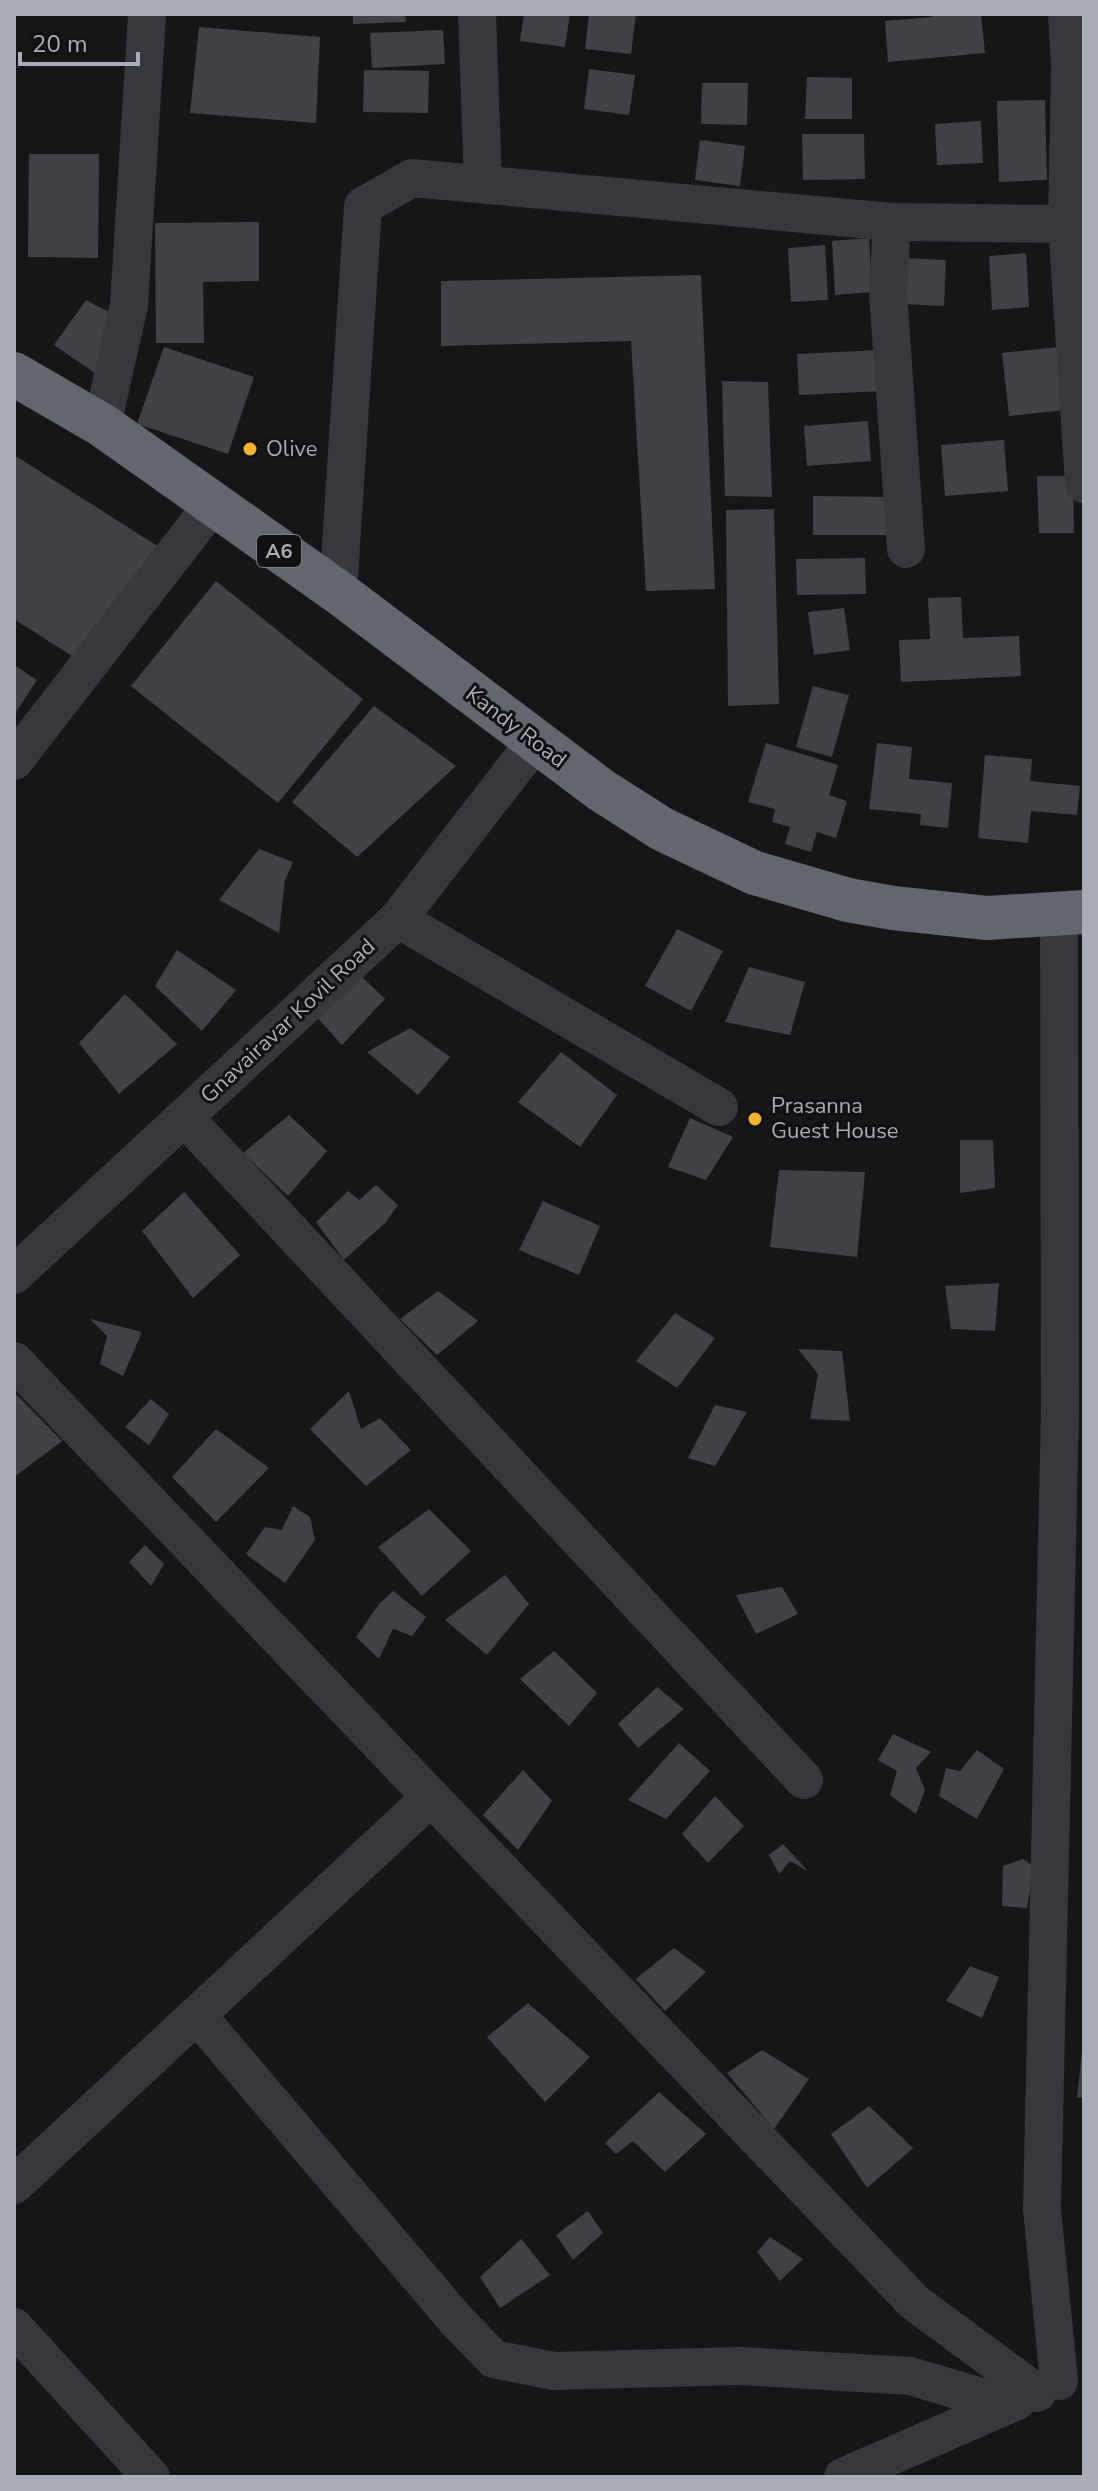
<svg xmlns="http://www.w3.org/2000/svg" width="1098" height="2491" viewBox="0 0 1098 2491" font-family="'Nunito Sans',sans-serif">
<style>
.building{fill:#404145}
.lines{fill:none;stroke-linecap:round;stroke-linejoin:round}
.minor{stroke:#37383d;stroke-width:38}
.highway{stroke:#63666e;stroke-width:44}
.poi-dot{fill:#f2b134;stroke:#111113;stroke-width:3}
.labels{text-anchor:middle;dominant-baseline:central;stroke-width:6;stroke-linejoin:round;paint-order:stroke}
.shield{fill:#111113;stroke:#7b7e86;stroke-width:2}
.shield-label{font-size:20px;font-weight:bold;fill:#a8adb8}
.poi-label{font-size:22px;fill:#a8adb8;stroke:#111113;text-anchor:start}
.street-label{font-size:22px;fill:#a8adb8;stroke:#111113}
</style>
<rect width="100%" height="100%" fill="#161618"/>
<!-- building -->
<g class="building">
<path d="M353 14H405L406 22 353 24Z"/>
<path d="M524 14H570L565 47 520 41Z"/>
<path d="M589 14H636L631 54 585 49Z"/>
<path d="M932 14H981L985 53 888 62 885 21 932 17Z"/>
<path d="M199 27 320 37 316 123 190 113Z"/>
<path d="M443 30 445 64 372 68 370 33Z"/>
<path d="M589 69 635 75 629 115 584 109Z"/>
<path d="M364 70 429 71 428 113 363 112Z"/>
<path d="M807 77 852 78V119H805Z"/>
<path d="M702 83H748L747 125 701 124Z"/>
<path d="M1045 100 1047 180 999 182 997 101Z"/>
<path d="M981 121 983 163 937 165 935 124Z"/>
<path d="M802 134H864L865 179 803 180Z"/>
<path d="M700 140 745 146 740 186 695 180Z"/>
<path d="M29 154H99L98 258 28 257Z"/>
<path d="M259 222V281L203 282 204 343H156L155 223Z"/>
<path d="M869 238 872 292 835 295 832 241Z"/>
<path d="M825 245 828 300 791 302 788 248Z"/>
<path d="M1026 253 1029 307 992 310 989 256Z"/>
<path d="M903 258 946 260 944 306 901 304Z"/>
<path d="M701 275 715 589 646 591 631 341 441 346V281Z"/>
<path d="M86 300 119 317 105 380 54 345Z"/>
<path d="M164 347 254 377 228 454 137 424Z"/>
<path d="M1059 347 1066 410 1009 416 1002 353Z"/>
<path d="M880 350 882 391 799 395 797 354Z"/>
<path d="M722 381 768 382 772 497 725 496Z"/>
<path d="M868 421 871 461 807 466 804 426Z"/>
<path d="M1004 440 1008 491 945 496 941 445Z"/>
<path d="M14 455 164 550 78 660 14 619Z"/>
<path d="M1037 476H1073L1074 533H1039Z"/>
<path d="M813 496 890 497 889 535H813Z"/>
<path d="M774 509 779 704 728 706 726 510Z"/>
<path d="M865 558 866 594 797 595 796 559Z"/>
<path d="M216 581 363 699 278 803 131 686Z"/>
<path d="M961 597 963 638 1019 636 1021 676 901 682 899 640 930 639 928 598Z"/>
<path d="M844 608 850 650 814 655 808 612Z"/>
<path d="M14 665 37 680 14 715Z"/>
<path d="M813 686 849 695 832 757 796 747Z"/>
<path d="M374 706 456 766 357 857 292 802Z"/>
<path d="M766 743 838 765 829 795 847 801 836 838 817 832 811 852 785 844 790 827 772 822 775 809 748 802Z"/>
<path d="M877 743 912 747 909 779 952 783 948 828 920 825 921 814 869 809Z"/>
<path d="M985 755 1032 759 1030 781 1080 786 1077 815 1031 811 1028 843 978 838Z"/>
<path d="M259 849 293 862 285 880 279 933 219 900Z"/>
<path d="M677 929 723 951 691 1011 645 986Z"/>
<path d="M177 950 236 990 202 1031 155 986Z"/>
<path d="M749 967 805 982 790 1035 725 1022Z"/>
<path d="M357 972 385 999 342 1045 314 1014Z"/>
<path d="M125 994 177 1044 119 1094 79 1043Z"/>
<path d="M410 1028 450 1057 418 1095 367 1052Z"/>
<path d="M561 1052 617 1095 580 1147 518 1102Z"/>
<path d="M289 1115 327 1151 288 1196 243 1153Z"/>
<path d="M690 1118 733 1137 706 1180 668 1167Z"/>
<path d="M960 1140H993L995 1188 960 1193Z"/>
<path d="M779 1170 865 1172 857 1257 770 1247Z"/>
<path d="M376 1185 398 1205 386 1222 344 1260 316 1222 348 1191 359 1200Z"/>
<path d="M184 1192 240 1255 193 1298 142 1231Z"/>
<path d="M543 1201 600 1226 579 1275 519 1250Z"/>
<path d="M999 1283 995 1331 951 1329 945 1286Z"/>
<path d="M438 1291 478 1321 437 1355 400 1319Z"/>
<path d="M675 1313 715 1338 677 1388 636 1361Z"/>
<path d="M90 1319 142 1332 123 1376 100 1364 107 1336Z"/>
<path d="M798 1349 842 1351 850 1421 810 1419 818 1374Z"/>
<path d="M349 1391 361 1429 380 1418 411 1450 366 1486 310 1429Z"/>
<path d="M14 1392 62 1441 14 1477Z"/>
<path d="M151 1399 169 1414 149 1445 125 1427Z"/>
<path d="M715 1405 747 1412 715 1466 688 1458Z"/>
<path d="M216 1429 269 1468 216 1522 172 1477Z"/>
<path d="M293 1506 310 1517 315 1540 285 1583 246 1554 265 1527 282 1530Z"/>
<path d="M429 1509 471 1551 422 1596 378 1547Z"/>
<path d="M145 1545 164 1564 151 1586 129 1562Z"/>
<path d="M505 1575 529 1604 487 1655 445 1620Z"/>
<path d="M782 1587 798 1614 756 1634 736 1595Z"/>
<path d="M393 1591 426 1617 412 1636 393 1629 379 1659 356 1637 379 1604Z"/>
<path d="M554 1651 597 1693 569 1726 520 1679Z"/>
<path d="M657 1687 684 1709 638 1748 618 1724Z"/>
<path d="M893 1734 931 1752 916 1768 925 1790 916 1814 890 1795 897 1771 878 1760Z"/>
<path d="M679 1743 710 1771 666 1819 628 1800Z"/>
<path d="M977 1750 1004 1769 977 1819 939 1796 946 1768 960 1771Z"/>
<path d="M523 1770 552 1801 518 1850 483 1815Z"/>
<path d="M715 1796 744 1826 708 1863 682 1834Z"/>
<path d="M783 1844 807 1870V1871L790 1861 779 1874 769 1855Z"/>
<path d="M1023 1859 1034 1866 1027 1908 1002 1906 1003 1866Z"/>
<path d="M674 1948 706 1972 665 2011 636 1979Z"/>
<path d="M970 1966 999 1977 982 2018 946 2001Z"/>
<path d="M528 2003 590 2057 545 2102 487 2037Z"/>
<path d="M762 2050 809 2079 774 2129 727 2073Z"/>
<path d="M1082 2051H1084V2097L1077 2098Z"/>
<path d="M659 2092 706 2134 665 2172 633 2141 616 2154 605 2143Z"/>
<path d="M869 2106 913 2148 867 2188 831 2134Z"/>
<path d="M588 2211 603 2233 573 2260 556 2235Z"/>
<path d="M770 2237 803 2259 780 2281 757 2252Z"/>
<path d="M521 2239 550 2275 500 2308 480 2277Z"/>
</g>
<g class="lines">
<!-- minor -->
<g class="minor">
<path d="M477 14 483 184"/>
<path d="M1067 14 1070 67 1067 224 1084 484"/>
<path d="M892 222 888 293 906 549"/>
<path d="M102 425 129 305 147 14"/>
<path d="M338 592 363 206 412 178 892 222 1067 224"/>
<path d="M14 761 213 504"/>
<path d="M1059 914 1060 1410 1042 2209 1059 2381"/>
<path d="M398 919 719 1107"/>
<path d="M184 1117 804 1780"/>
<path d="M14 1275 398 919 535 742"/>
<path d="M14 1361 914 2302 1037 2393"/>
<path d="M197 2015 456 2320 494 2359 554 2371 741 2366 910 2376 1008 2405"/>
<path d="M14 2185 431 1797"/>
<path d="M14 2327 151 2477"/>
<path d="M843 2477 1017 2401"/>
</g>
<!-- highway -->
<path class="highway" d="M14 374 102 425 338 592 601 790 662 829 755 873 848 900 893 908 987 918 1084 912"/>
</g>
<!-- markers -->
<g class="poi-dot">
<circle cx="250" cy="449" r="8"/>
<circle cx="755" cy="1119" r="8"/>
</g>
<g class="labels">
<!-- shield labels -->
<rect class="shield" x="257" y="535" width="44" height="32" rx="6"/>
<g class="shield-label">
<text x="279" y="551">A6</text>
</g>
<!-- poi labels -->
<g class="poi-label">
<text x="266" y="449">Olive</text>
<text x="771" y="1106">Prasanna<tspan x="771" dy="25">Guest House</tspan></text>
</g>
<!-- street labels -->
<g class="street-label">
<text transform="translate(516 727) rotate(37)">Kandy Road</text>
<text transform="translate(288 1021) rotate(-43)">Gnavairavar Kovil Road</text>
</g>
</g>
<!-- border -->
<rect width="1098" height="2491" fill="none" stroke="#a8adb8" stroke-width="32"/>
<!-- scale -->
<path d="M20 52v12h118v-12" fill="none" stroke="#a8adb8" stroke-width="4"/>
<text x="32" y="52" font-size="24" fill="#a8adb8" stroke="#111113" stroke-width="6" paint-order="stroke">20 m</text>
</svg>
